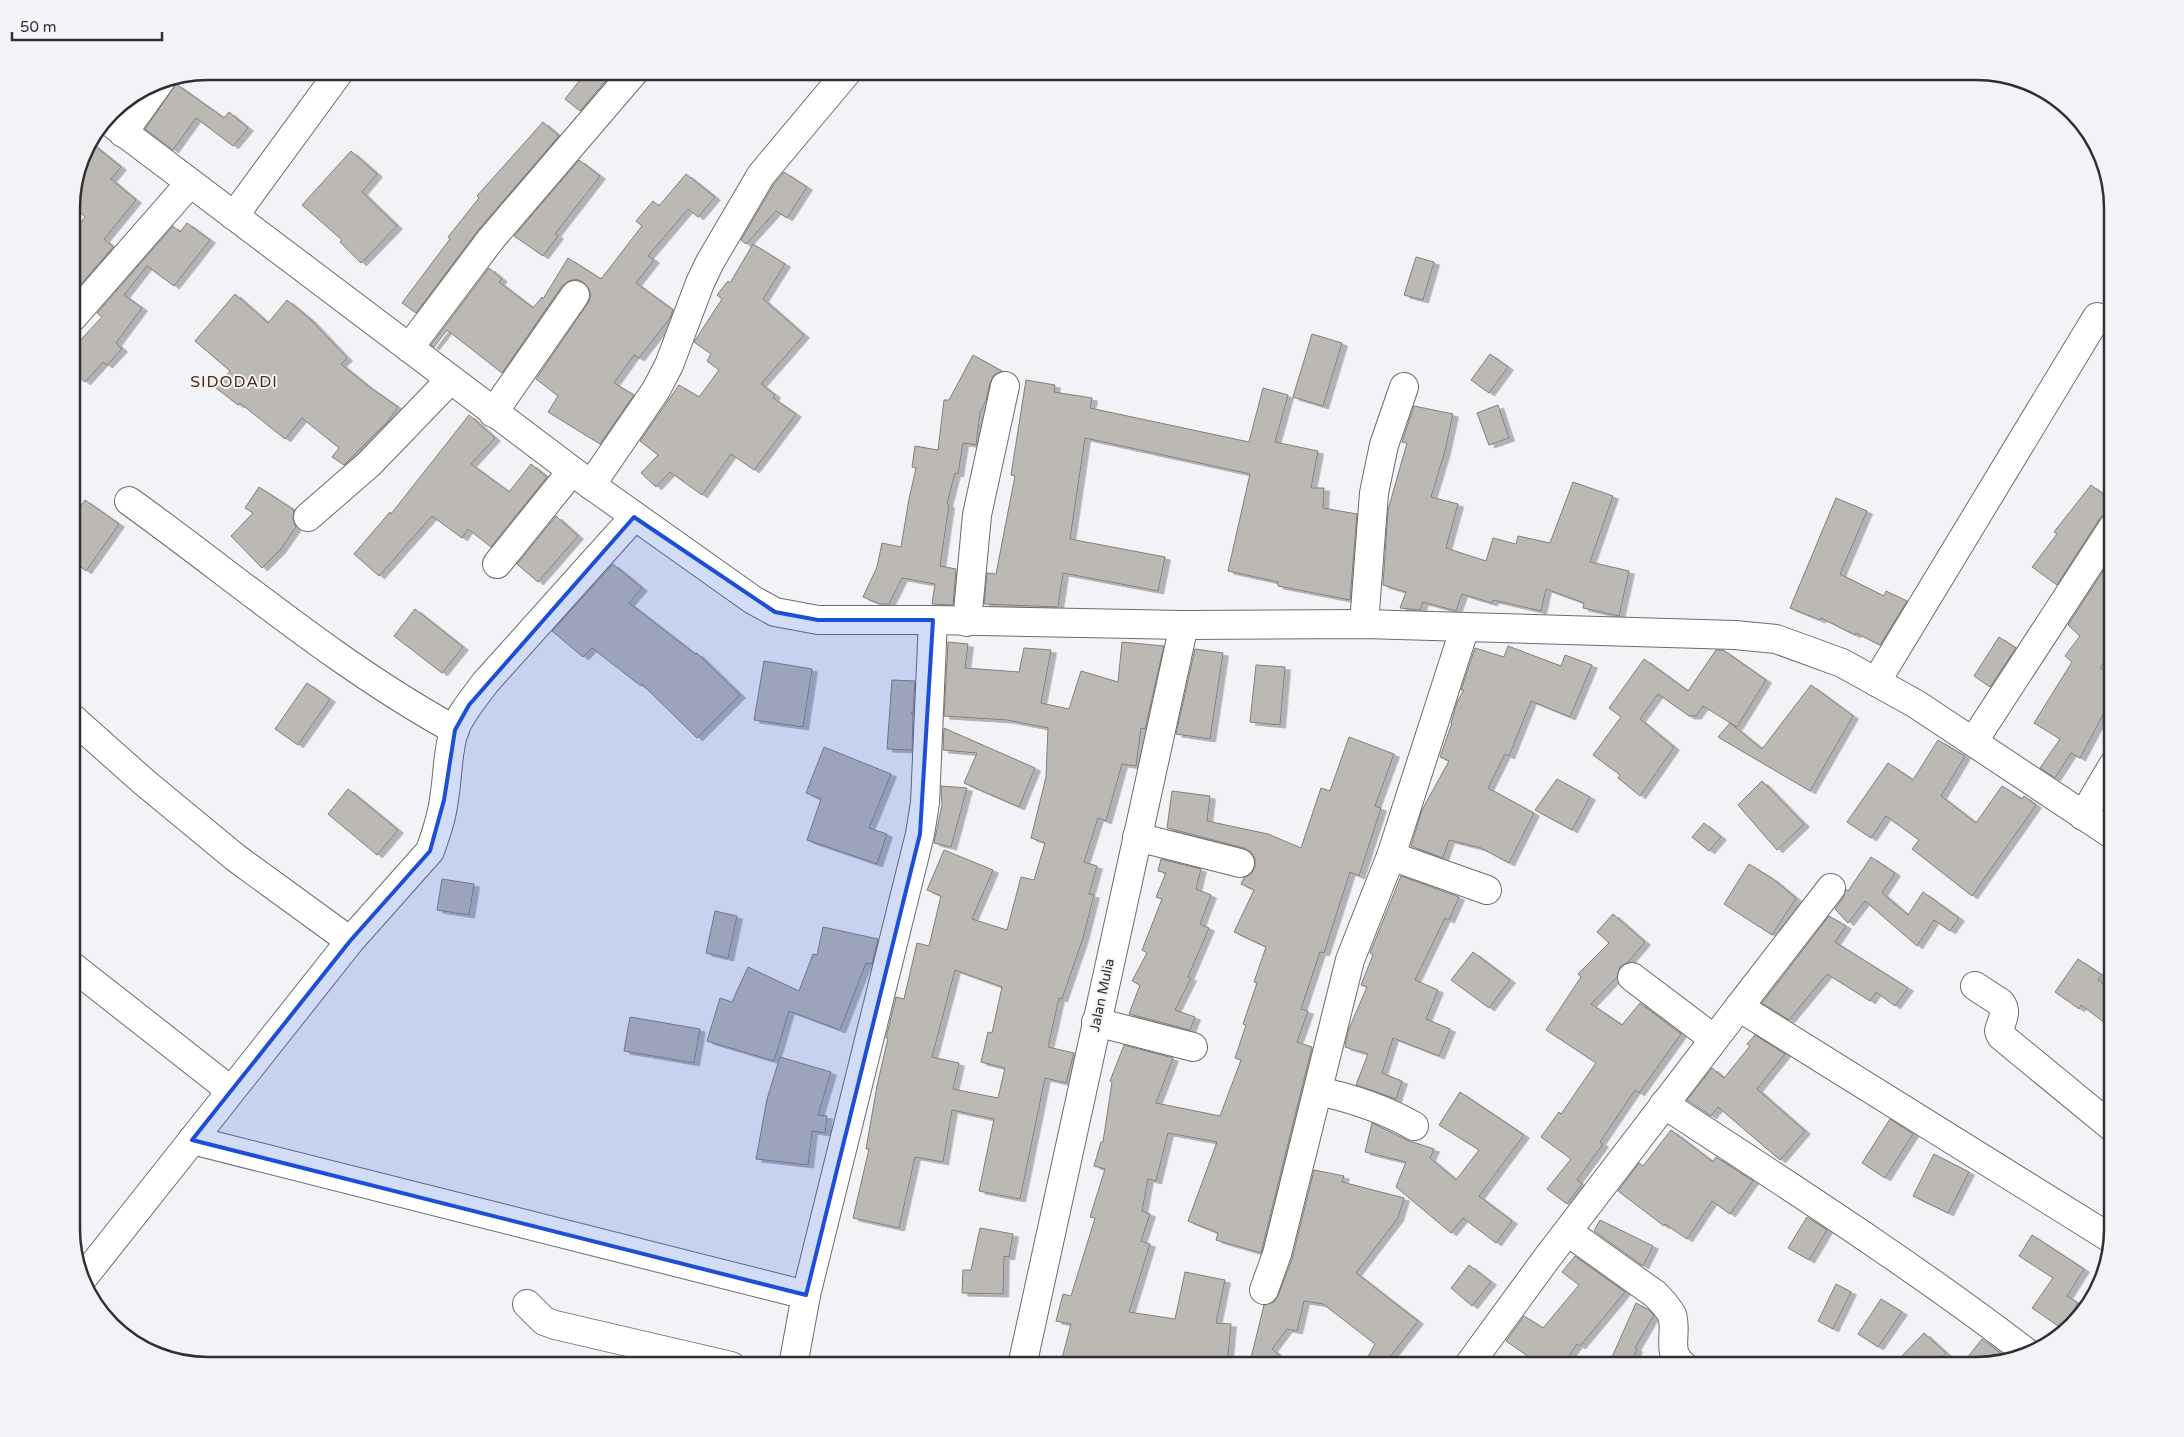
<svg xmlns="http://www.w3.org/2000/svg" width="2184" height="1437" viewBox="0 0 2184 1437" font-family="'Varela Round',sans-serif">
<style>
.building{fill:#bcb9b5;stroke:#827e7b;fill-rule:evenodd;filter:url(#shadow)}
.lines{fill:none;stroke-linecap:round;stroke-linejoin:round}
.minor-casing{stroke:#6c6c70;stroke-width:30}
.major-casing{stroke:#6c6c70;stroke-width:30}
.minor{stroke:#fff;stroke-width:28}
.major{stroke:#fff;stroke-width:28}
.marked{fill:#1d4ed8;fill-opacity:0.2;stroke:#1d4ed8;stroke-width:4;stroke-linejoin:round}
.labels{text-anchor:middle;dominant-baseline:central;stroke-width:4;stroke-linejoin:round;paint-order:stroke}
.street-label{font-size:14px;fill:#303032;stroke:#f2f3f7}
.quarter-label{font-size:16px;letter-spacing:1px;fill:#4a2d10;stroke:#f2f3f7}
.rim{fill:none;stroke:#303032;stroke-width:2.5}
</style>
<defs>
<filter id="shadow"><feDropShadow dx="5.5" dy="3" stdDeviation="0" flood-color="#0004"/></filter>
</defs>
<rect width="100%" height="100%" fill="#f2f3f7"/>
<!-- building -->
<g class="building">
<path d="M587 71H614L580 111 565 99Z"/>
<path d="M176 84 224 118 229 112 248 128 233 146 196 118 173 150 145 129Z"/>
<path d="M543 122 559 136 479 229 416 313 402 303 450 239 448 237 479 198 477 196Z"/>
<path d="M90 142 121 167 111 179 136 200 104 239 113 247 77 289 72 284V235L85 217 72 205V199L82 155Z"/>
<path d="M351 151 377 174 362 192 397 226 361 263 340 242 342 240 302 205Z"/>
<path d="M579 160 600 176 555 234 558 236 543 256 514 236Z"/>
<path d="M784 172 807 187 787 218 776 211 746 244 741 240 774 184Z"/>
<path d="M686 174 715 197 698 217 688 209 648 256 654 260 636 283 673 310 670 318 639 358 634 355 614 383 634 395 600 444 548 412 558 396 536 379 588 303 591 296 589 289 583 282 576 279 569 281 562 286 502 373 447 330 434 347 431 345 489 268 502 279 499 282 533 308 542 297 543 299 568 258 601 279 642 226 636 221 653 201 659 206Z"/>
<path d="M187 223 210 240 174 286 147 266 124 295 142 308 116 343 122 349 107 365 103 362 85 382 72 371V349L102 317 97 313 173 226 180 232Z"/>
<path d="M753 244 785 264 763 299 804 335 761 384 775 395 773 398 796 414 754 470 731 454 702 495 670 472 656 487 641 473 658 455 640 441 679 385 699 397 719 370 707 361 711 354 694 342 722 299 717 295 728 281 730 283Z"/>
<path d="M1416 257 1434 262 1423 300 1404 295Z"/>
<path d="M235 294 268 323 287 300 310 319 347 358 341 364 368 386 398 407 388 421 344 465 332 457 339 448 302 418 285 439 240 403 238 405 216 388 230 371 195 341Z"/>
<path d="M1312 334 1342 343 1323 406 1293 397Z"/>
<path d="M1490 354 1508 367 1489 393 1471 380Z"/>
<path d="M973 355 1002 371 994 375 990 383 986 401 980 412 976 445 963 443 958 474 955 473 947 504 949 505 940 566 956 569 953 605 932 604 935 584 902 578 889 604H880L863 597 877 567 882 543 901 547 909 499 916 468 912 467 915 446 938 450 944 400H949Z"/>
<path d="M1026 380 1055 385 1054 392 1092 398 1090 408 1249 442 1263 388 1288 395 1275 442 1318 451 1311 488H1324L1323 508 1357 514 1350 600 1278 586V582L1228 571 1250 474 1085 438 1070 539 1165 557 1158 591 1063 573 1058 607 984 604 987 573 996 574 1015 476 1011 475Z"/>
<path d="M1498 405 1509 438 1489 445 1477 413Z"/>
<path d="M1414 406 1453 414 1445 451 1431 497 1458 504 1446 548 1486 561 1493 538 1516 544 1518 536 1550 543 1573 482 1613 496 1590 562 1629 571 1619 616 1583 608 1584 603 1546 589 1541 611 1493 600 1492 603 1462 594 1456 611 1423 602 1420 610 1400 608 1406 592 1383 585 1388 510 1407 443 1402 442Z"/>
<path d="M469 415 495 438 471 464 509 492 531 464 547 477 491 547 468 529 462 538 432 516 379 576 354 554 390 512 391 514Z"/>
<path d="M2091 485 2113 502V512L2106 513 2100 518 2057 585 2032 567 2057 534 2054 532Z"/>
<path d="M259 487 294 510 293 519 296 527 280 550 262 568 231 536 253 513 245 508Z"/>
<path d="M1836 498 1867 511 1840 574 1884 596 1886 591 1907 601 1880 645 1856 633 1855 635 1821 618 1820 620 1790 608Z"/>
<path d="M85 500 119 524 86 571 72 560V519Z"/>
<path d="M556 516 578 536 538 582 517 564Z"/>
<path d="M2113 563V648L2100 668 2113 675V710L2107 707 2080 758 2071 753 2055 778 2040 768 2060 739 2034 723 2072 662 2065 656 2080 636 2068 625 2105 568Z"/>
<path d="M613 564 642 588 629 603 695 654 697 653 740 695 697 738 642 684 641 686 592 648 583 657 552 631Z"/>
<path d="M415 609 463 647 442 673 394 636Z"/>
<path d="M1999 637 2016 648 1990 687 1974 676Z"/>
<path d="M948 642 968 644 965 668 1019 672 1024 648 1051 650 1041 703 1069 709 1081 671 1118 682 1122 642 1164 646 1145 729 1141 728 1136 766 1122 764 1106 821 1098 818 1084 862 1097 866 1089 894 1094 895 1083 938 1062 999 1059 998 1048 1047 1074 1053 1066 1083 1045 1078 1020 1199 979 1191 994 1119 952 1110 943 1162 915 1157 899 1228 853 1218 869 1149H866L877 1086 888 1038H886L896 997 904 999 917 943 929 946 941 896 927 890 944 850 993 870 972 919 1007 930 1021 877 1034 880 1045 843 1031 838 1046 777 1048 728 1007 720 944 716ZM955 970 1002 987 992 1033 988 1032 981 1062 1005 1068 998 1098 953 1089 959 1063 932 1057Z"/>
<path d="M1508 646 1561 666 1565 655 1592 665 1570 717 1531 701 1509 756 1505 754 1488 788 1534 813 1509 863 1481 848 1449 840 1443 858 1411 846 1422 810 1449 761 1440 757 1452 723H1451L1457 702 1464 690H1461L1475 648 1504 657Z"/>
<path d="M1195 649 1223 653 1210 739 1176 734Z"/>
<path d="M1716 650H1723L1766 680 1737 727 1703 706 1696 716H1689L1658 694 1640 719 1674 747 1640 796 1618 778 1620 775 1593 755 1621 717 1609 708 1644 659 1688 691Z"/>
<path d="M764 661 812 669 803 727 754 720Z"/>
<path d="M1256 665 1285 667 1280 725 1250 722Z"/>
<path d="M892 680 915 681 913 713H911L913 714 912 750 887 749Z"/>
<path d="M307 683 330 699 298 745 275 729Z"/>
<path d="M1811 685 1853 716 1810 791 1718 737 1730 723 1762 749Z"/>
<path d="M944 728 1035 768 1019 807 964 783 977 753 943 750Z"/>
<path d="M1349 737 1394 754 1375 806 1381 808 1359 876 1350 872 1324 953 1320 952 1301 1009 1308 1011 1297 1042 1312 1047 1261 1253 1216 1240 1218 1233 1188 1221 1217 1142 1168 1133 1156 1181 1148 1179 1142 1211 1150 1214 1141 1241 1150 1244 1129 1312 1175 1319 1185 1272 1225 1280 1216 1323 1231 1324 1227 1366H1060L1071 1324 1056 1321 1063 1294 1071 1296 1095 1218 1090 1217 1105 1169 1094 1166 1101 1142H1103L1112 1082 1110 1081 1124 1045 1173 1058 1156 1103 1220 1116 1241 1060 1235 1058 1246 1025 1243 1024 1257 983 1254 982 1266 947 1234 932 1254 890 1241 884 1244 878 1251 874 1255 867V859L1251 852 1244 848 1167 828 1172 791 1210 796 1207 821 1268 834 1301 848 1321 788 1330 791Z"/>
<path d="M1938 740 1965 756 1941 796 1976 823 2002 786 2022 799 2024 796 2036 805 1972 896 1912 849 1919 840 1886 816 1871 838 1847 822 1888 763 1913 780Z"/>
<path d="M824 747 891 774 869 828 887 834 877 864 807 840 821 799 806 793Z"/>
<path d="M1557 779 1590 797 1572 830 1535 810Z"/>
<path d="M1762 781 1804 824 1777 850 1738 805Z"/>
<path d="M941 786 967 788 951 847 934 843 942 805Z"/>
<path d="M348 789 398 830 377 855 328 814Z"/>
<path d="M1704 823 1721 837 1709 851 1692 837Z"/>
<path d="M1871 857 1895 873 1882 893 1908 915 1923 892 1959 918 1950 931 1934 920 1917 946 1865 901 1848 923 1835 909 1843 898 1846 889 1848 891Z"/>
<path d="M1161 859 1201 869 1196 889 1211 895 1200 924 1209 928 1188 977 1191 978 1175 1010 1195 1017 1190 1030 1129 1014 1140 985 1132 981 1147 953 1142 950 1162 899 1156 897 1166 873 1158 871Z"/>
<path d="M1749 864 1773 879 1796 898 1772 935 1724 904Z"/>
<path d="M1401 876 1459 897 1449 920 1445 918 1415 980 1438 990 1426 1019 1450 1029 1439 1056 1393 1038 1382 1073 1402 1081 1396 1099 1356 1085 1368 1054 1345 1047 1348 1031 1367 987 1361 985 1373 955 1370 953Z"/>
<path d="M442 879 474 884 469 915 437 910Z"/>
<path d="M715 911 737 916 728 958 706 953Z"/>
<path d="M1613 914 1645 942 1628 962 1620 967 1617 977 1591 1004 1622 1025 1640 1003 1681 1034 1639 1093 1635 1090 1600 1142 1603 1144 1577 1180 1582 1184 1567 1204 1547 1189 1571 1159 1541 1137 1559 1112 1561 1114 1596 1063 1546 1030 1581 977 1578 974 1609 943 1597 932Z"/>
<path d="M1829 916 1846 926 1835 942 1908 988 1895 1006 1876 992 1870 1001 1827 974 1789 1020 1762 1003Z"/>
<path d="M823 927 878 939 872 964 866 963 840 1030 789 1011 774 1061 707 1041 720 998 732 1002 748 967 799 991 813 954 817 955Z"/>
<path d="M1473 952 1510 980 1489 1008 1451 980Z"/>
<path d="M2078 959 2102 975 2098 980 2113 991V1029L2081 1005 2079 1009 2055 992Z"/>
<path d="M630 1017 700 1029 694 1063 624 1051Z"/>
<path d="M1755 1035 1785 1054 1757 1089 1805 1131 1780 1160 1718 1107 1711 1116 1687 1100 1712 1068 1724 1078 1750 1046 1747 1044Z"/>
<path d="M780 1057 831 1072 818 1115 827 1116 825 1133 812 1131 808 1165 756 1159 767 1099Z"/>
<path d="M1460 1092 1524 1135 1479 1196 1512 1221 1496 1243 1463 1218 1451 1233 1396 1187 1406 1162 1365 1152 1372 1123 1407 1140 1434 1149 1430 1158 1456 1180 1479 1150 1439 1125Z"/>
<path d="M1890 1119 1913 1134 1885 1178 1862 1163Z"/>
<path d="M1671 1130 1713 1162 1716 1157 1753 1181 1730 1214 1712 1201 1687 1239 1665 1224 1664 1226 1618 1191 1639 1163 1643 1166Z"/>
<path d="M1934 1154 1969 1172 1948 1213 1913 1196Z"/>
<path d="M1314 1170 1344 1176 1342 1182 1404 1198 1398 1218 1356 1273 1418 1321 1383 1366H1363L1375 1344 1323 1304 1304 1301 1297 1331 1287 1329 1272 1349 1291 1366H1249L1264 1305 1274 1302 1278 1296 1292 1259Z"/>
<path d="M1807 1217 1827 1230 1809 1260 1788 1248Z"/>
<path d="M1600 1220 1653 1246 1643 1266 1594 1231Z"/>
<path d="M980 1228 1013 1234 1009 1257 1004 1256 1003 1294 962 1293 963 1270H971Z"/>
<path d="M2032 1235 2084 1269 2067 1296 2078 1303 2061 1328 2032 1308 2053 1278 2019 1256Z"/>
<path d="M1575 1256 1625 1292 1580 1346 1577 1344 1562 1366H1542L1506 1341 1524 1316 1543 1328 1579 1285 1562 1272Z"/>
<path d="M1469 1265 1491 1282 1472 1306 1451 1288Z"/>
<path d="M1836 1284 1851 1292 1833 1329 1818 1321Z"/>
<path d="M1881 1299 1902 1312 1878 1347 1858 1334Z"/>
<path d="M1636 1303 1649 1310 1654 1315 1635 1348 1637 1349 1629 1366H1608Z"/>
<path d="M1924 1333 1946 1353 1934 1366H1908L1900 1358Z"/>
<path d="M1982 1339 2007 1358 1977 1366 1967 1358Z"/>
</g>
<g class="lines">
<defs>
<g id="minor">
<path d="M123 133 161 80"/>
<path d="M234 216 340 71"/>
<path d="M72 318 190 183"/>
<path d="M409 348 491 239 635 71"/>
<path d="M493 413 575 295"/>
<path d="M591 485 656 390 669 365 700 283 710 262 761 175 848 71"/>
<path d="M129 501C236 578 338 666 455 730"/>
<path d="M308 517 369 464 450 380"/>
<path d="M497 564 572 471"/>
<path d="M967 622 977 515 1005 386"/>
<path d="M1364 624 1374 493 1384 445 1404 387"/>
<path d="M1876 682 2097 317"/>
<path d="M72 718 144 782 236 858 350 941"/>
<path d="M1973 742 2113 527"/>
<path d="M2083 816 2113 765"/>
<path d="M1137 837 1240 863"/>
<path d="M1391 856 1487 890"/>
<path d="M72 966 230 1090"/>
<path d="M1632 977 1714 1039"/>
<path d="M1975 986 2001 1003C2008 1013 2001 1021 1999 1031L2001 1036 2113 1128"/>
<path d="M1739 1007 1831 888"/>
<path d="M1096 1022 1193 1047"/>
<path d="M1318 1091C1351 1098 1384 1109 1414 1126"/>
<path d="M1664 1104C1787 1185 1910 1263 2026 1352"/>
<path d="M192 1140 806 1295"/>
<path d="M1568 1232 1655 1294C1661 1300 1668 1307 1672 1315 1678 1334 1665 1352 1684 1366"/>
<path d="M83 1278 350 941 430 851C436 834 442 817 444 799 448 777 447 753 454 731 460 714 475 697 485 683L634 517"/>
<path d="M1264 1290 1277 1254 1350 960 1391 856 1465 627"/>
<path d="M527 1304 544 1321 555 1325 731 1366"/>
<path d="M793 1366 806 1295 920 834 925 803 933 620"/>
<path d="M1022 1366 1184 625"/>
<path d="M1468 1366 1547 1258 1739 1007 2110 1238"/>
</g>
<path id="major" d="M106 119 591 485 753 600 775 612 818 620H933L1184 625 1364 624 1735 635 1776 639 1842 663 1916 704 2113 835"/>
</defs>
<!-- minor casing -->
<use href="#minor" class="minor-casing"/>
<!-- major casing -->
<use href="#major" class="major-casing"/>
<!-- minor -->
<use href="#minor" class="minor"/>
<!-- major -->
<use href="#major" class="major"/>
</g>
<!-- marked area -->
<path class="marked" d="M634 517 775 612 818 620H933L920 834 806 1295 192 1140 350 941 430 851 444 800 455 730 469 705Z"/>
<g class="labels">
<!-- street labels -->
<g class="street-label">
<text transform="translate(1102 995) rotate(-78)">Jalan Mulia</text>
</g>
<!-- quarter labels -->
<g class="quarter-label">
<text x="234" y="382">SIDODADI</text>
</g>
</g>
<!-- crop -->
<path d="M0 0H2184V1437H0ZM208 80H1976A128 128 0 0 1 2104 208V1229A128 128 0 0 1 1976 1357H208A128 128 0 0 1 80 1229V208A128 128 0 0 1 208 80Z" fill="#f2f3f7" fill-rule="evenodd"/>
<path class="rim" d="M208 80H1976A128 128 0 0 1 2104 208V1229A128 128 0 0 1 1976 1357H208A128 128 0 0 1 80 1229V208A128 128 0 0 1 208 80Z"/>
<!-- scale -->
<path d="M12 32v8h150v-8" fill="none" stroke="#303032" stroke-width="2.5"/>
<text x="20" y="32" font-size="15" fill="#303032" stroke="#f2f3f7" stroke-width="4" paint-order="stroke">50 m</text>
</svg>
